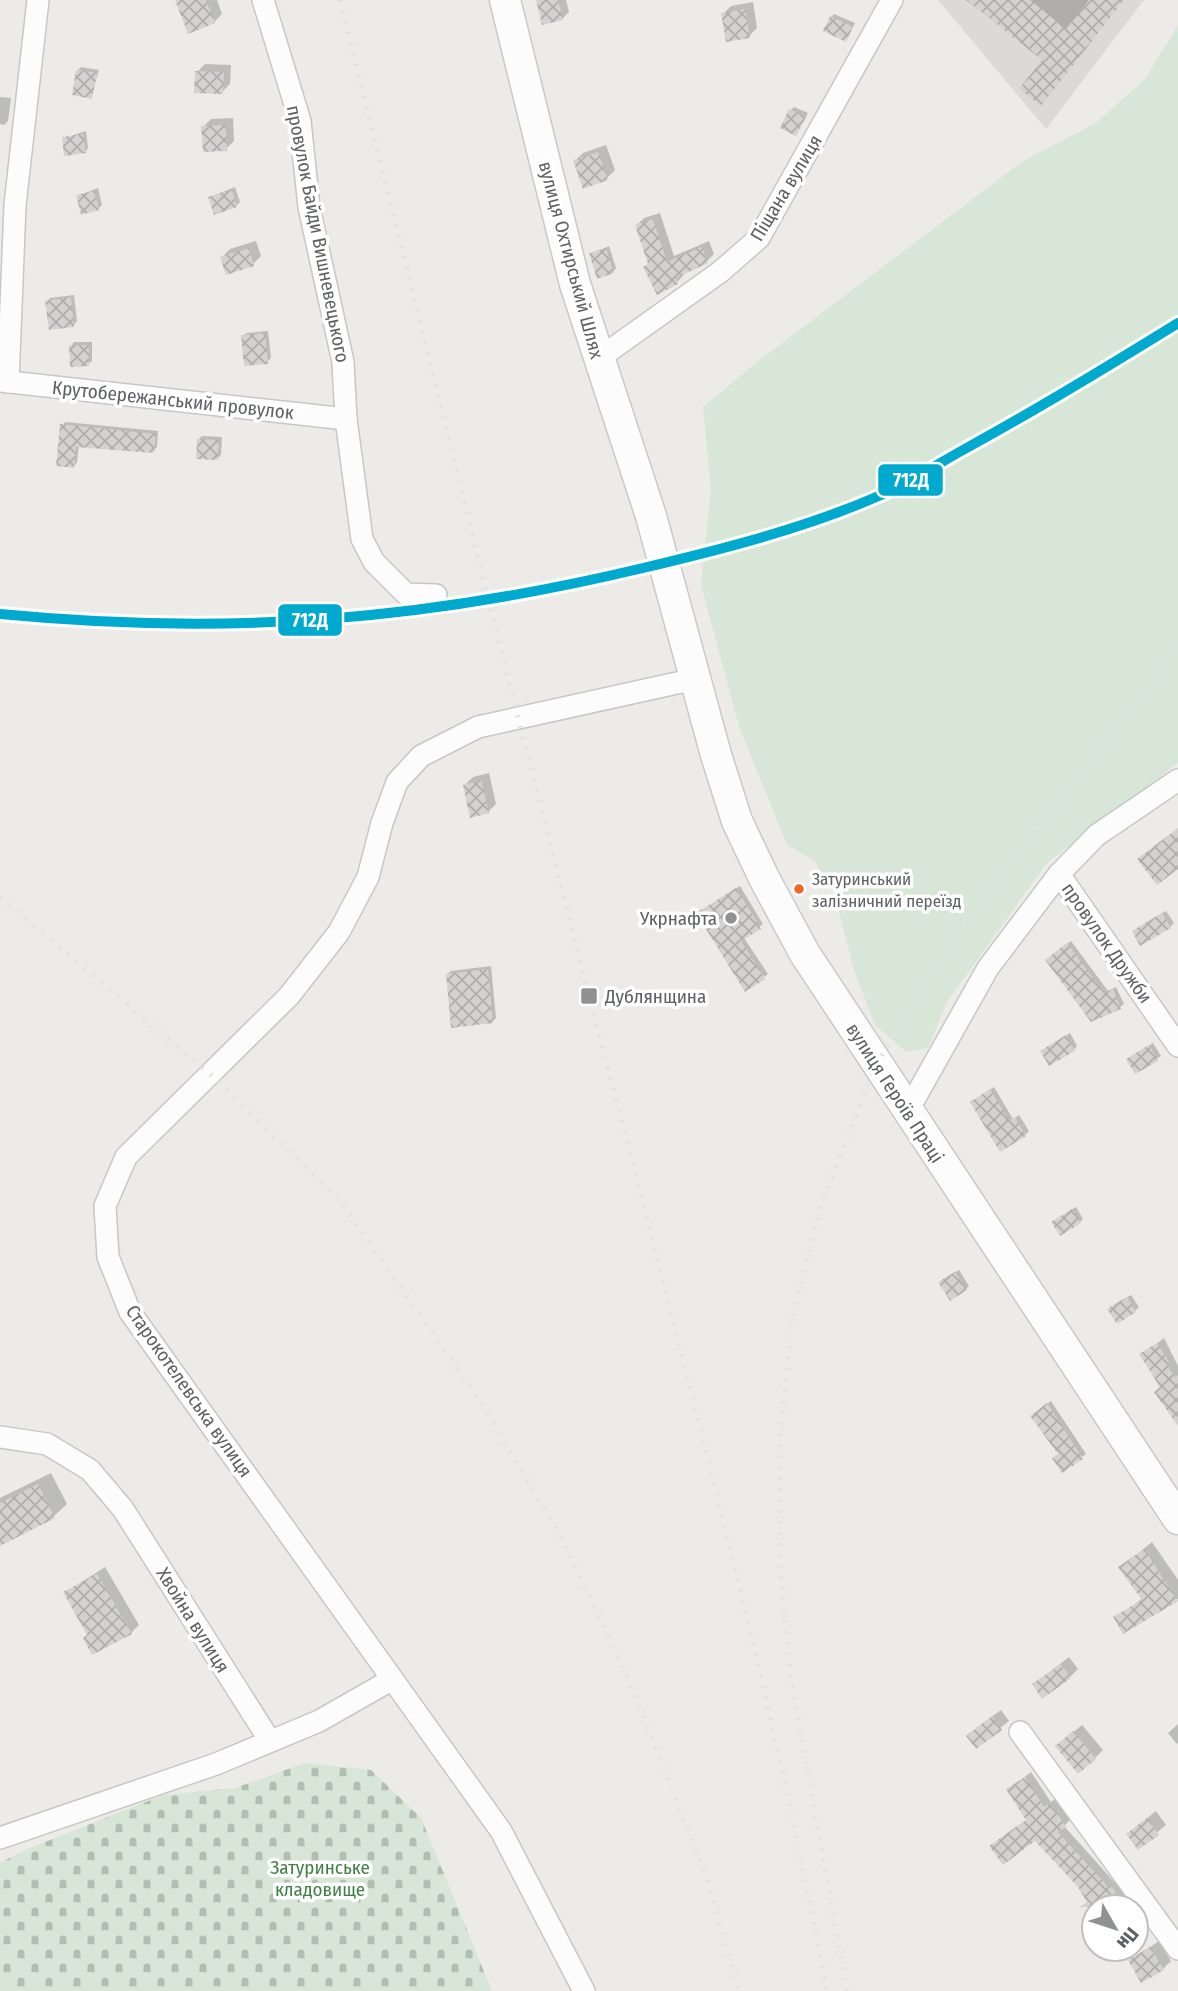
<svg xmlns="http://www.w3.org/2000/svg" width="1178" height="1991" viewBox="0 0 1178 1991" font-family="'Fira Sans Condensed',sans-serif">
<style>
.industrial{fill:#dcdad8}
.grass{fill:#d7e6d6}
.cemetery{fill:url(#cemetery-stones)}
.shadow{fill:#0003}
.building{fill:url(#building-cross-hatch)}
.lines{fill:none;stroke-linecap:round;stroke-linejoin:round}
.minor-casing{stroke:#c7c7c7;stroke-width:24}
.secondary-casing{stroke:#c9c9c9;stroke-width:33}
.minor{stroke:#fcfcfc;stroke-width:21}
.secondary{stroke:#fcfcfc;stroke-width:30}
.rail{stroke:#e3e2e2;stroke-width:5;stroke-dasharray:2 9;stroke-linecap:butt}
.rail-1-casing{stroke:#fff;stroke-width:16}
.rail-1{stroke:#00a9ce;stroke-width:10}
.bus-dot{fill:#f26522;stroke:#fff;stroke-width:2.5}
.poi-dot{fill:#909192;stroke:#fff;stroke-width:2.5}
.labels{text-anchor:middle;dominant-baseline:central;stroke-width:7;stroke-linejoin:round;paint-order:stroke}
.bus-label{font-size:17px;fill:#5e6064;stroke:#fff;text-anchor:start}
.street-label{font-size:19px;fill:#5e6064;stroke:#fff}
.poi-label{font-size:19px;fill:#5e6064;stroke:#fff;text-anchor:end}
.park-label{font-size:19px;fill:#418045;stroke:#fff}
.line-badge{stroke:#fff;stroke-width:2.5}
.badge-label{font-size:19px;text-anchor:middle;font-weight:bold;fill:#fff}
</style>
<defs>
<pattern id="cemetery-stones" width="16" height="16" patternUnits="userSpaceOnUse" patternTransform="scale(1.75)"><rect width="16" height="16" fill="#d7e6d6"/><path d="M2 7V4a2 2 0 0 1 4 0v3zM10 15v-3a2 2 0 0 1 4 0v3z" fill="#b2beb1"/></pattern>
<pattern id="building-cross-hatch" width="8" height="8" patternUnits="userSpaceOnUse" patternTransform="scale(1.75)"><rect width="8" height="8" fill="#d3d2d0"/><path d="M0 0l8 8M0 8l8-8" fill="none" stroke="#aeaeac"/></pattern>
</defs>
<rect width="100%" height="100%" fill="#ecebe8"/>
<!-- industrial -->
<path class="industrial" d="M938 0H1144L1046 129Z"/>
<!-- grass -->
<path class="grass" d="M1178 25V763L1047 863 947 1002 928 1048 906 1052 875 1025 854 970 834 892 814 860 787 845 739 726 701 585 711 489 703 407 757 362 1023 161 1096 123 1145 79Z"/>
<!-- cemetery -->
<path class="cemetery" d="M305 1763 371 1770 421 1818 492 1991H0V1863L25 1850 163 1795 235 1788Z"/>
<!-- shadow -->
<g class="shadow">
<path d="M190 0H217L222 14 214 22Z"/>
<path d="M538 0H566L569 12 562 19Z"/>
<path d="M969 0H1123L1045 59Z"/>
<path d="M753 2 757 28 749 36 723 14 731 6Z"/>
<path d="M834 14 855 23 846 40 831 17Z"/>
<path d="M205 64 231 65 230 84 222 92 197 72Z"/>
<path d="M81 67 99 70 91 97 78 70Z"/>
<path d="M0 97 11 98 8 121 4 125 0 124Z"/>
<path d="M794 107 808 113 796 134 791 110Z"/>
<path d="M233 118 234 141 226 149 203 127 211 119Z"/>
<path d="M86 131 88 148 85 152 64 138Z"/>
<path d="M606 145 615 170 607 178 575 161 583 153Z"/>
<path d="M235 187 240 202 236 206 210 197Z"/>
<path d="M98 188 102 205 98 209 78 196Z"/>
<path d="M660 213 674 256 709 241 714 254 707 261 683 272 684 275 677 282 657 292 637 225 644 218Z"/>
<path d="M256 241 261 256 253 264 222 257 230 249Z"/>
<path d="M609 246 616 268 613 272 591 254Z"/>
<path d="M74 295 77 321 74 325 47 302 50 298Z"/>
<path d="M268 331 271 358 267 362 243 336 247 333Z"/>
<path d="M74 342H92V361L88 364 71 346Z"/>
<path d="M65 422 158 431 157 447 153 451 79 445 77 462 74 466 62 425Z"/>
<path d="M202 436 222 437 221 455 217 459 198 440Z"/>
<path d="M489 773 496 804 488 812 465 785 473 777Z"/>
<path d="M740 886 763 924 744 938 768 974 746 990 702 910Z"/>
<path d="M1166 911 1174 923 1170 927 1137 928Z"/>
<path d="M1071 941 1108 991 1116 987 1124 1004 1120 1007 1091 1020 1050 957Z"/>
<path d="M491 966 496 1018 492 1022 447 974 451 971Z"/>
<path d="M1070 1033 1077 1046 1074 1050 1042 1051Z"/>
<path d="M1153 1043 1161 1056 1136 1072 1128 1059Z"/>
<path d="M994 1087 1013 1119 1019 1115 1029 1131 1025 1135 972 1102Z"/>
<path d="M1076 1207 1083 1219 1080 1222 1057 1219Z"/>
<path d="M959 1270 969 1286 966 1289 943 1279Z"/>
<path d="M1131 1295 1139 1307 1135 1311 1113 1305Z"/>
<path d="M1164 1338 1178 1366V1420L1142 1355Z"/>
<path d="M1051 1401 1086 1454 1063 1470 1060 1454 1036 1412Z"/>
<path d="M51 1473 67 1504 54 1516 0 1544V1498Z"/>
<path d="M1152 1542 1178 1580V1599L1124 1631 1116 1618 1143 1598 1120 1568Z"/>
<path d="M105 1567 139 1625 131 1633 93 1653 89 1634 66 1592Z"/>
<path d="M1069 1657 1078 1669 1070 1677 1034 1684Z"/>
<path d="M1001 1710 1009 1721 976 1747V1728Z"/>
<path d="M1178 1724V1743L1177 1744 1168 1733Z"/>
<path d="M1082 1725 1103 1750 1095 1758 1065 1739Z"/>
<path d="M1031 1772 1051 1802 1056 1798 1071 1819 1064 1826 1116 1884 1119 1882 1130 1900 1124 1906 1094 1907V1910L1079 1886 1036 1839 991 1846 1028 1819 1008 1790Z"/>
<path d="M1156 1811 1166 1825 1138 1848 1128 1834Z"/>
<path d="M1159 1941 1171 1961 1163 1969 1130 1961Z"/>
</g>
<!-- building -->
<g class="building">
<path d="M175 0H206L215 23 188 34Z"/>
<path d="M536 0H558L563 20 542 25Z"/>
<path d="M966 0H1030L1066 29 1089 0H1124L1041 106 1019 89 1042 60Z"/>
<path d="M745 9 750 38 726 42 721 13Z"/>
<path d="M830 16 853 27 846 42 823 31Z"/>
<path d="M76 70 97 73 92 99 72 95Z"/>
<path d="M195 71 224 72 223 94 194 93Z"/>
<path d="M789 109 806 117 796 136 780 128Z"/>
<path d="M226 125 227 151 203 152 201 126Z"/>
<path d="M83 134 86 153 64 156 62 137Z"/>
<path d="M598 152 608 180 583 189 573 160Z"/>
<path d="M232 190 237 207 214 215 208 197Z"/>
<path d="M94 191 99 210 81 215 76 195Z"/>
<path d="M653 219 667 262 702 247 708 263 676 278 678 284 657 295 643 267 648 264 635 225Z"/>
<path d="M249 248 254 266 226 275 220 257Z"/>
<path d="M606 248 614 273 597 279 589 253Z"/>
<path d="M71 297 74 327 49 330 45 301Z"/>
<path d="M265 333 268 364 244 366 241 335Z"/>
<path d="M69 345H89V366L70 367Z"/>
<path d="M60 424 156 434 154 453 76 447 74 468 56 466Z"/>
<path d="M197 439 219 440 218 460 196 459Z"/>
<path d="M481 780 489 813 470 818 463 785Z"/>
<path d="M1178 828V869L1157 885 1137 859Z"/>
<path d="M736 888 761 929 741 941 765 979 745 992 696 913Z"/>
<path d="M1162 913 1171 928 1140 946 1132 931Z"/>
<path d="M1067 943 1104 993 1113 989 1121 1009 1091 1022 1045 960Z"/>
<path d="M488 969 493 1023 451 1028 446 974Z"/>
<path d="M1066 1035 1075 1051 1049 1066 1040 1051Z"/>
<path d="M1149 1045 1158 1061 1135 1074 1126 1059Z"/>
<path d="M990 1089 1009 1121 1015 1117 1026 1136 1000 1152 970 1102Z"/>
<path d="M1072 1209 1081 1223 1060 1236 1051 1222Z"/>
<path d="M955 1272 967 1290 950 1301 938 1282Z"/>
<path d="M1127 1297 1136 1312 1117 1324 1107 1309Z"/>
<path d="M1157 1343 1169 1362 1166 1364 1175 1377 1178 1375V1426L1154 1392 1160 1387 1139 1354Z"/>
<path d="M1047 1403 1083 1459 1062 1473 1052 1458 1058 1454 1030 1416Z"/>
<path d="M38 1484 55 1518 0 1546V1503Z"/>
<path d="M1144 1549 1178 1601 1123 1634 1113 1617 1142 1600 1118 1567Z"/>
<path d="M97 1574 132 1634 92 1655 83 1638 87 1635 63 1592Z"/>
<path d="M1061 1664 1071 1678 1042 1699 1032 1684Z"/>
<path d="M992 1716 1002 1730 976 1749 966 1736Z"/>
<path d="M1073 1731 1096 1759 1078 1774 1055 1746Z"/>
<path d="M1025 1777 1044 1807 1050 1803 1066 1827 1058 1832 1109 1888 1112 1887 1126 1907H1094V1913L1090 1907H1080L1087 1902 1078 1887 1035 1841 1003 1865 989 1846 1026 1820 1006 1789Z"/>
<path d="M1147 1818 1159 1835 1138 1850 1126 1834Z"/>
<path d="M1150 1947 1164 1970 1141 1983 1128 1960Z"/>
</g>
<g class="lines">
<defs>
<g id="minor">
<path d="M263 0 300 121 309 207 343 362 346 419 362 539 374 562 406 594 436 595"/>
<path d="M598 359 720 272 759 238 892 0"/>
<path d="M0 381 346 419"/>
<path d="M8 382 15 205 38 0"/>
<path d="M1059 874 1178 1046"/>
<path d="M907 1112 988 968 1059 874 1097 835 1178 780"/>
<path d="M0 1437 47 1444 90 1470 123 1509 270 1741"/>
<path d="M1020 1732 1178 1949"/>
<path d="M0 1838 216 1764 319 1721 391 1680"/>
<path d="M584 1991 501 1831 130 1312 108 1257 105 1206 126 1157 289 996 339 932 368 877 382 823 397 782 421 756 478 727 695 679"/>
</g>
<path id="secondary" d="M505 0 575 284 651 516 716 755 737 821 765 880 805 954 1178 1519"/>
</defs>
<!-- minor casing -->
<use href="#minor" class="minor-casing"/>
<!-- secondary casing -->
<use href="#secondary" class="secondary-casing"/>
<!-- minor -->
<use href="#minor" class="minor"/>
<!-- secondary -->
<use href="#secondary" class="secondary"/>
<!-- rail -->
<g class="rail">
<path d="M340 0C422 330 502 661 587 989 674 1321 763 1654 827 1991"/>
<path d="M0 897 210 1074 338 1198 478 1398 560 1535 628 1678 709 1884 739 1991"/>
<path d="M847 1991 792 1684 781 1576 779 1448 792 1321 820 1208 876 1065 958 931 1178 648"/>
</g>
<defs>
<path id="rail-1" d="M0 614C228 636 421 621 643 568 723 549 806 528 881 495 910 482 936 465 963 450 1036 410 1107 367 1178 323"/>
</defs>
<!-- rail-1 casing -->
<use href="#rail-1" class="rail-1-casing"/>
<!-- rail-1 -->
<use href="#rail-1" class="rail-1"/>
</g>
<!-- markers -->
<circle class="bus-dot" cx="799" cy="889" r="6"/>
<g class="poi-dot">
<circle cx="731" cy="918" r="7"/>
<rect x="580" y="987" width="18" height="18" rx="3.5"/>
</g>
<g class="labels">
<!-- bus labels -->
<g class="bus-label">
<text x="812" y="879">Затуринський<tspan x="812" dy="22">залізничний переїзд</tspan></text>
</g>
<!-- street labels -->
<g class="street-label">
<text transform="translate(786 188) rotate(-59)">Піщана вулиця</text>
<text transform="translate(318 234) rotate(79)">провулок Байди Вишневецького</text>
<text transform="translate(571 260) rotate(75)">вулиця Охтирський Шлях</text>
<text transform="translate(173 400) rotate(6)">Крутобережанський провулок</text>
<text transform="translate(1107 943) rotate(55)">провулок Дружби</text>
<text transform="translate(895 1093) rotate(57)">вулиця Героїв Праці</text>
<text transform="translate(189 1391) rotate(55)">Старокотелевська вулиця</text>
<text transform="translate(193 1620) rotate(58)">Хвойна вулиця</text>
</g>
<!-- poi labels -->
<g class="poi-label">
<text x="717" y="918">Укрнафта</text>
<text x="605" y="996" text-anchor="start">Дублянщина</text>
</g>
<!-- park labels -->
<g class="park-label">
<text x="320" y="1867">Затуринське<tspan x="320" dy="22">кладовище</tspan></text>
</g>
</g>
<g class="line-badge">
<rect x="877" y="463" width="67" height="34" rx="7" fill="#00a9ce"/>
<rect x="277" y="603" width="66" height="34" rx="7" fill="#00a9ce"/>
</g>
<g class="badge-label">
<text x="911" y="487">712Д</text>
<text x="310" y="627">712Д</text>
</g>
<!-- north arrow -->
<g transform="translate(1115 1928) rotate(129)"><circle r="33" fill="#ffffff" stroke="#bfbfc1" stroke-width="2"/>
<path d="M0-5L12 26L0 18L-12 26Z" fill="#909192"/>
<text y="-10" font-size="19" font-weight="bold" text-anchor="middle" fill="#5e6064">Пн</text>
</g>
</svg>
